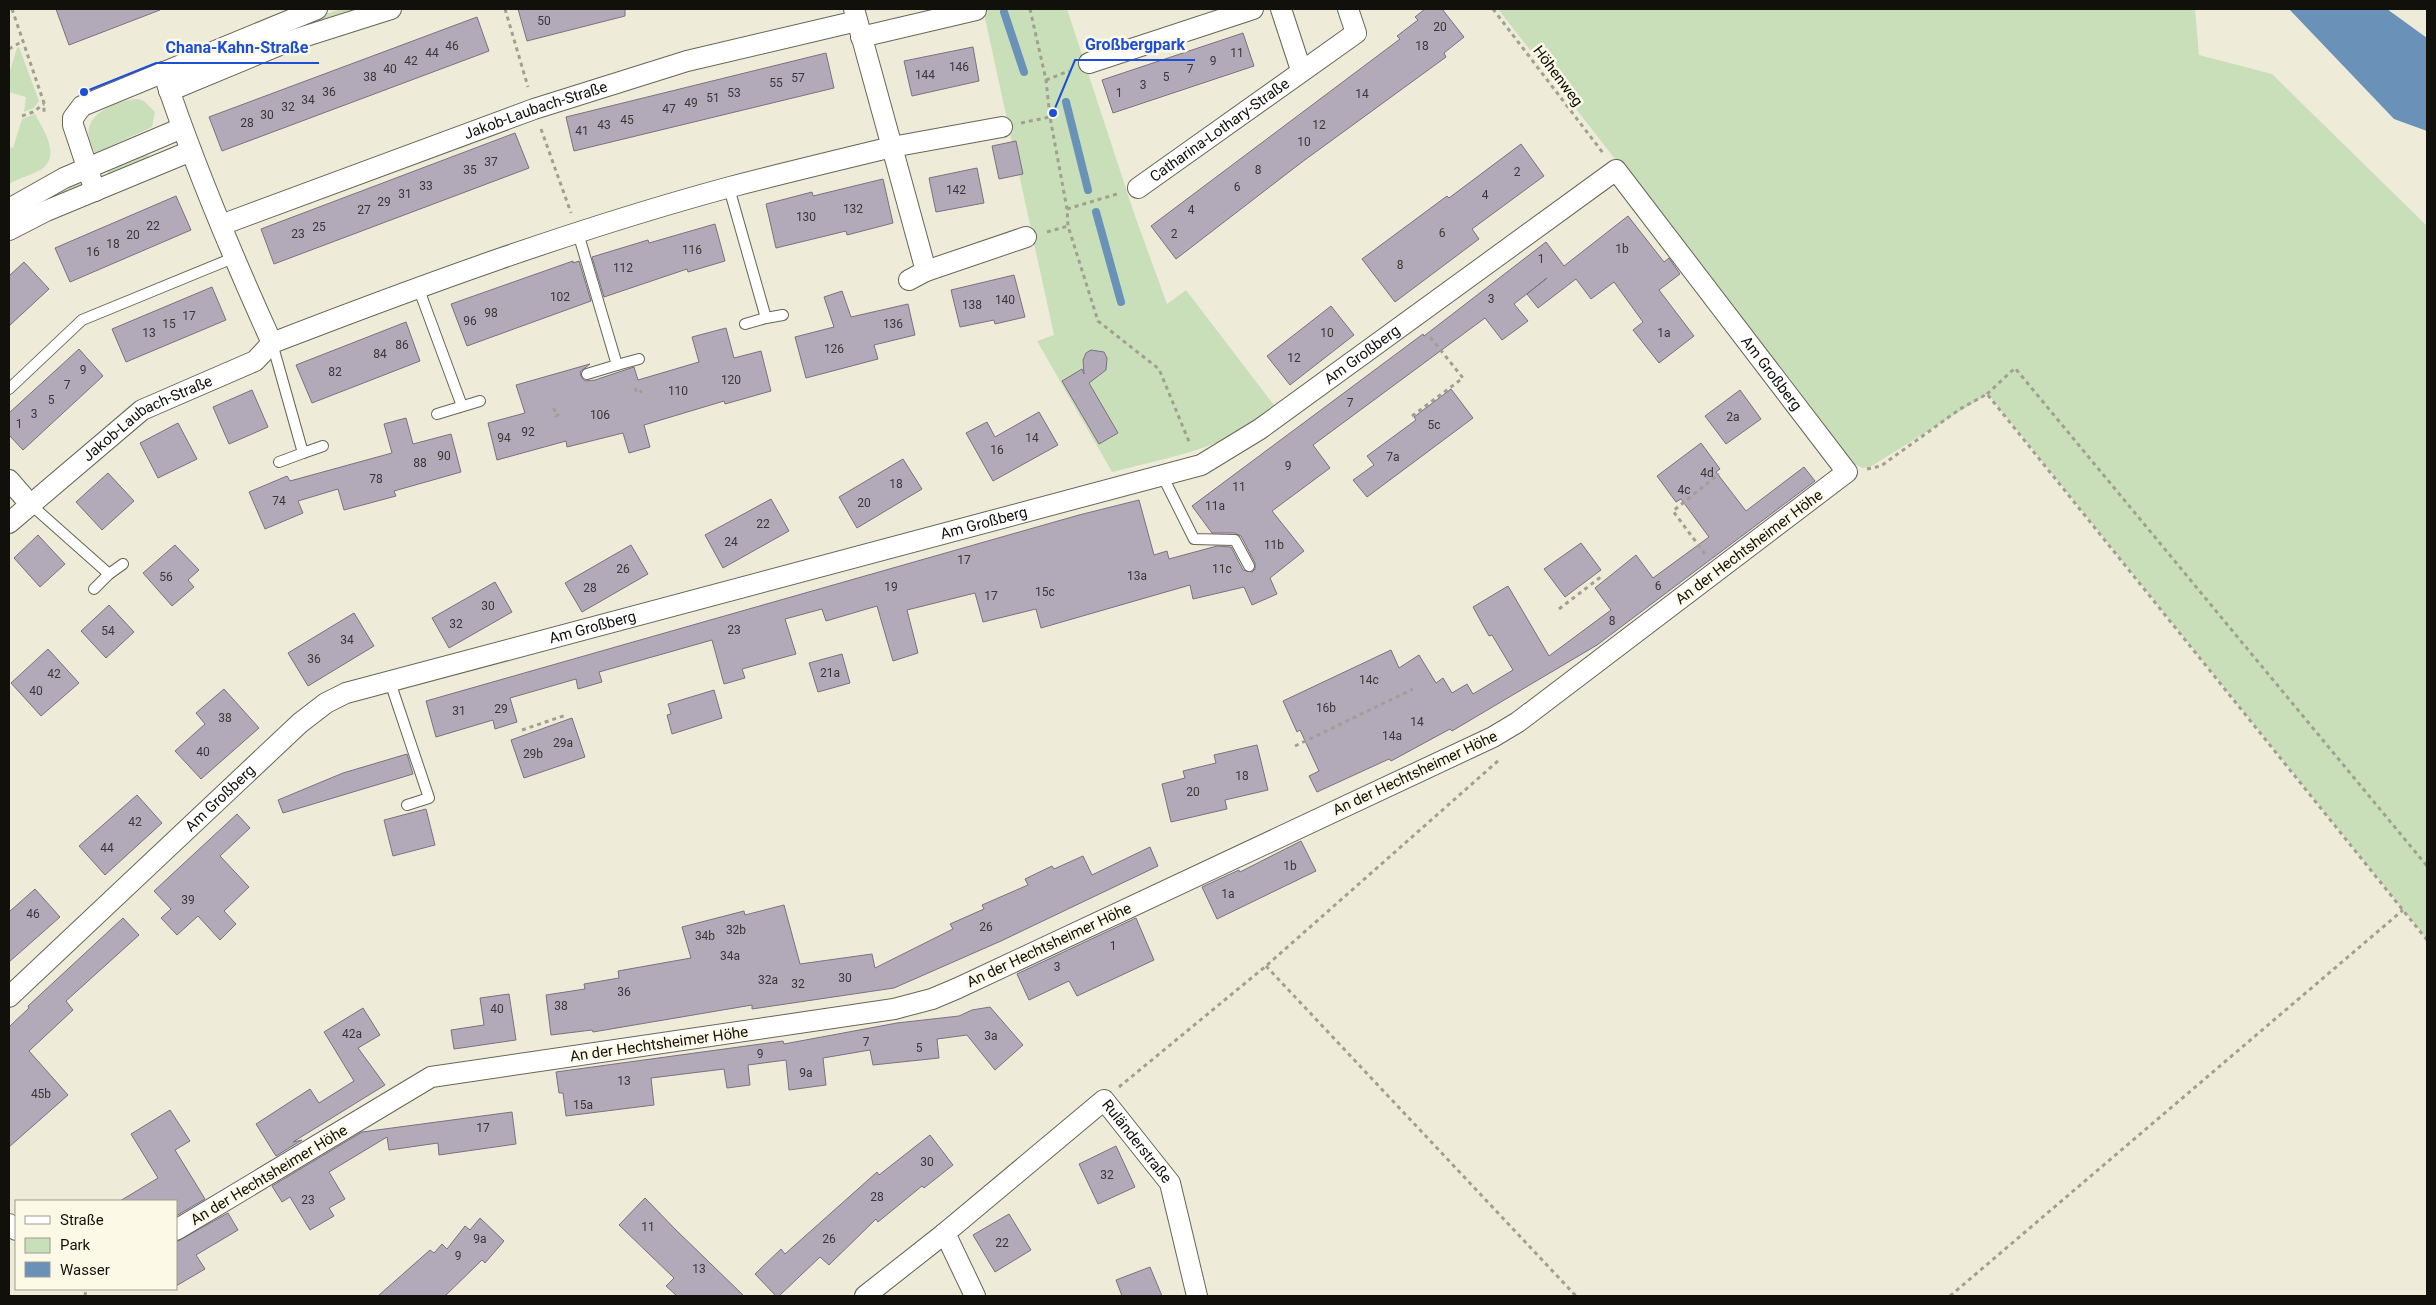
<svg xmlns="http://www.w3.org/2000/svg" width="2436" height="1305" viewBox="0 0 2436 1305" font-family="Roboto,sans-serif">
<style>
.green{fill:#c9dfba}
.water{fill:#6a91b7}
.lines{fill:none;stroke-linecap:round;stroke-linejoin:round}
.stream{stroke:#6a91b7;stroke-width:8}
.building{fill:#b3aab9;stroke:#7a717f}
.service-casing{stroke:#696556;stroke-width:12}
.minor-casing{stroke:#696556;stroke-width:22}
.path{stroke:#a29f91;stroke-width:3;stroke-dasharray:4 4;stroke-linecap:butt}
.service{stroke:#fff;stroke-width:10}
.minor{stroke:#fff;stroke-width:20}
.labels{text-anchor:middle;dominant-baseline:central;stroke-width:5;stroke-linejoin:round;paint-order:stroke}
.number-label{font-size:12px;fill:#3a3636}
.street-label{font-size:15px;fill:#12100b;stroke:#fdf9e7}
.leader{fill:none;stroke:#1d4ed8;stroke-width:2}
.callout-dot{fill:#1d4ed8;stroke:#fdf9e7;stroke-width:2}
.callout-label{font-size:16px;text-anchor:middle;font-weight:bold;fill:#1d4ed8;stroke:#fdf9e7;stroke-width:5;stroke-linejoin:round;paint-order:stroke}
</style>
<rect width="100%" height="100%" fill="#efebd9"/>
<!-- green -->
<g class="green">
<path d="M340 9H359L303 29 302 23Z"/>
<path d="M983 9H1067L1135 216 1167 304 1186 290 1274 405C1256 419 1238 434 1216 443 1183 456 1147 463 1112 472L1037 341 1054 335Z"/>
<path d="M1498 9H2195L2199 55 2272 74 2427 226V939L1988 394 1870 467 1863 468 1852 463Z"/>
<path d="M19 47 39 101 34 108 24 112 26 97 9 92V74L17 48Z"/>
<path d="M138 99 144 101 155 112 152 127 95 153C93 148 90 143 89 137 84 113 119 100 138 99Z"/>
<path d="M35 114C43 129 61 155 42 169 32 175 19 178 9 184V147L13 148 22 119Z"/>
<path d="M147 153 150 160 110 178 107 171Z"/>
<path d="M80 182 83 190 9 215 33 202Z"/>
</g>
<!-- water -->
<path class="water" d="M2289 9H2387L2427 38V131L2394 119Z"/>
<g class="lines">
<!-- stream -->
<g class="stream">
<path d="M1004 12 1024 72"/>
<path d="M1066 102 1088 190"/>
<path d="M1096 212 1121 302"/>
</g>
</g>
<!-- building -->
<g class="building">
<path d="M56 9H159L160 10 69 45Z"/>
<path d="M518 9H625V16L527 41Z"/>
<path d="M1425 9H1442L1464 37 1444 53 1446 57 1302 162 1176 259 1151 226 1400 39 1397 36 1418 20 1415 17Z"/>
<path d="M477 17 489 51 222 151 209 117Z"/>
<path d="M1243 33 1254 66 1113 113 1102 80Z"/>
<path d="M973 47 979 81 912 96 904 61Z"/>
<path d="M826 53 834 88 574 151 566 117Z"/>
<path d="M515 133 529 168 274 264 261 229Z"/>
<path d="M1016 141 1023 174 999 179 992 146Z"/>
<path d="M1521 144 1544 176 1472 229 1479 239 1395 302 1362 259 1447 196 1449 198Z"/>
<path d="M977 168 984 203 936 212 929 178Z"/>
<path d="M883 179 893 223 847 235 846 231 776 248 766 204 812 192 813 196Z"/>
<path d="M176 196 191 230 70 282 55 248Z"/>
<path d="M1628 216 1664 262 1669 258 1680 274 1659 290 1694 336 1659 363 1633 330 1643 322 1614 282 1591 299 1576 279 1538 308 1527 294 1547 278 1514 304 1528 321 1502 340 1485 318 1313 445 1330 468 1272 511 1304 551 1270 578 1277 594 1252 605 1244 587 1193 599 1190 585 1041 628 1036 609 983 622 975 593 907 610 918 653 893 661 877 606 826 621 822 609 785 619 796 654 742 669 745 678 724 684 712 640 599 672 602 682 578 689 576 679 510 698 517 722 495 729 493 720 436 737 426 701 1079 515 1139 500 1154 555 1167 551 1169 559 1217 546 1231 547 1243 570 1252 572 1255 569V563L1241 536 1235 533H1212L1192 506 1423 334 1424 336 1546 242 1564 266Z"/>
<path d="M715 224 725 261 688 272 687 269 604 297 592 257 648 240 649 243Z"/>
<path d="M573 261V263L579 261 591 301 467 346 451 304Z"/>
<path d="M24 262 49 289 9 326V276Z"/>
<path d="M1014 275 1025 317 995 324 994 320 960 327 951 290Z"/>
<path d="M212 287 226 320 126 362 112 329Z"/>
<path d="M842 291 851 317 908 304 915 335 874 345 878 359 806 378 795 337 834 327 824 297Z"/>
<path d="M1331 306 1354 335 1290 385 1267 356Z"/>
<path d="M406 322 420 361 312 403 296 365Z"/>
<path d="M726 328 734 358 761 351 771 391 725 404 724 401 644 425 650 447 629 453 623 433 567 447 566 441 497 460 488 423 525 413 516 385 590 364 580 372 581 376 585 381 595 380 634 367 638 380 699 362 692 337Z"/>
<path d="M79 349 103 376 23 450 9 435V413Z"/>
<path d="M1091 350 1104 352 1107 358 1106 370 1089 383 1118 433 1099 444 1062 381 1082 369 1084 374 1083 360 1086 353Z"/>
<path d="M1451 389 1473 418 1367 497 1353 480 1374 465 1367 456 1416 420 1414 417Z"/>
<path d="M252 390 268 427 229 444 213 407Z"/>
<path d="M1740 390 1761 419 1726 444 1705 416Z"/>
<path d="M1039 412 1058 445 993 481 966 433 987 422 995 437Z"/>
<path d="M406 418 413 444 451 434 461 472 394 491 396 496 344 510 338 489 298 501 303 513 265 529 249 492 287 476 290 481 392 453 384 424Z"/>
<path d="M178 423 197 459 158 478 140 443Z"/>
<path d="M1701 443 1720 469 1716 472 1746 511 1804 467 1815 481 1597 645 1452 731 1450 729 1391 761 1389 759 1317 792 1309 776 1319 771 1300 730 1297 732 1283 701 1391 650 1399 668 1419 655 1436 683 1443 678 1452 693 1467 684 1473 694 1513 670 1492 635 1489 636 1473 607 1508 586 1549 656 1611 610 1595 588 1636 555 1653 578 1709 537 1681 499 1676 502 1657 476Z"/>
<path d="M903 459 922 489 857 528 839 497Z"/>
<path d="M108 473 134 501 102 530 76 502Z"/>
<path d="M771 499 789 531 723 568 705 535Z"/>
<path d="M38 535 65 564 40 587 14 558Z"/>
<path d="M1581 543 1601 570 1565 597 1544 569Z"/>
<path d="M175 545 199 570 188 580 194 587 172 606 143 573Z"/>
<path d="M631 545 648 574 582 612 565 583Z"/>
<path d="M495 582 512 612 449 648 432 618Z"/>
<path d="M109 605 134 632 106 658 81 631Z"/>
<path d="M354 613 374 646 308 686 288 653Z"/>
<path d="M48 649 79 683 41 716 11 683Z"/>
<path d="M842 654 850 683 818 692 809 663Z"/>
<path d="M224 689 259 728 201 779 175 751 205 724 196 713Z"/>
<path d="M714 690 722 718 672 734 667 715 671 714 668 704Z"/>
<path d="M572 718 585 757 524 778 511 740Z"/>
<path d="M1257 745 1268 790 1225 800 1227 809 1171 822 1162 784 1185 778 1183 771 1216 763 1214 755Z"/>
<path d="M407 754 413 774 283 813 278 800 343 773Z"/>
<path d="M137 795 162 823 105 875 79 846Z"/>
<path d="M426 809 435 845 393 856 384 820Z"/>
<path d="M237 814 250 828 220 856 249 887 224 911 236 924 220 940 198 916 177 935 161 918 171 909 154 891Z"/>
<path d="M1301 841 1316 871 1217 919 1202 887 1239 870 1240 872Z"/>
<path d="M1150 847 1158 866 1001 941 894 988 752 1009V1005L593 1032 592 1030 551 1035 546 995 585 989 584 984 619 978 618 971 691 958 682 927 744 911 745 915 784 905 800 964 872 954 875 968 953 929 950 924 984 909 982 905 1028 885 1025 879 1052 866 1054 869 1083 856 1092 875Z"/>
<path d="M35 889 60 917 9 962V912Z"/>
<path d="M123 918 139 935 66 1001 73 1010 29 1051 68 1095 9 1147V1027L29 1008 28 1006Z"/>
<path d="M1136 918 1154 960 1077 996 1069 981 1029 1000 1017 974Z"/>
<path d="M509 994 516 1040 454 1049 451 1030 484 1025 480 998Z"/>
<path d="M990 1007 1023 1045 995 1070 967 1035 937 1039 939 1058 873 1065 870 1050 823 1058 826 1085 789 1090 786 1060 748 1065 750 1085 727 1088 724 1069 651 1078 654 1105 566 1116 563 1093H559L556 1072 783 1041 784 1044 897 1023 959 1016 972 1010Z"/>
<path d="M363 1008 380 1035 358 1048 385 1085 293 1142 302 1140 276 1156 256 1124 310 1089 319 1103 354 1081 324 1032Z"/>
<path d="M170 1110 190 1141 175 1150 205 1199 176 1216V1201H120L158 1178 131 1134Z"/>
<path d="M512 1112 516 1144 439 1155 438 1143 389 1150 387 1137 329 1172 345 1199 329 1208 334 1216 310 1230 290 1197 282 1202 272 1186 362 1132Z"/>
<path d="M930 1135 953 1165 924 1188 922 1186 878 1222 876 1219 829 1265 820 1257 779 1296H776L755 1274 781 1249 785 1254 877 1172 879 1175Z"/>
<path d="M1116 1146 1135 1187 1098 1204 1079 1164Z"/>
<path d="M645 1198 676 1230 744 1296H677L666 1286 674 1278 619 1225Z"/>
<path d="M228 1213 238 1230 196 1255 205 1269 176 1286V1242Z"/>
<path d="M1009 1214 1031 1250 995 1272 973 1235Z"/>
<path d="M480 1218 504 1241 485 1263 482 1260 445 1296H378L430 1250 434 1253 442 1244 447 1249 465 1226 470 1230Z"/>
<path d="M1150 1267 1162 1296H1122L1116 1280Z"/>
</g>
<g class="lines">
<defs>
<g id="service">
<path d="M729 188 766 318 745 324"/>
<path d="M578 233 617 365 587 374"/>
<path d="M418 287 462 406"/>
<path d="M766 318 783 315"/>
<path d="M272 343 303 453 323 446"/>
<path d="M617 365 639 359"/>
<path d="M9 389 82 320 233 258"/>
<path d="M437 414 480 401"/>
<path d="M279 462 303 453"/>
<path d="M1162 475 1194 539 1235 540 1249 566"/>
<path d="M29 503 109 574 123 564"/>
<path d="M94 589 109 574"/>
<path d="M390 682 429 798 407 805"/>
</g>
<g id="minor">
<path d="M1281 9 1301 70"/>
<path d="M861 37 976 10"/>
<path d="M1089 63 1253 9"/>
<path d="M163 72C194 165 232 255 272 343"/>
<path d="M169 91 287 42 391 9"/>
<path id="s1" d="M1138 188 1356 33 1348 9"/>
<path d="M95 191 73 125V118L82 106 317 9"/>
<path d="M9 209 64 178 182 128"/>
<path id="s2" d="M221 225 534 109 687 61 857 21"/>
<path d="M9 230 46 211 191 151"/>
<path d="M926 271 892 147 1002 127"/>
<path d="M909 280 926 271 1026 237"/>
<path d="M9 480 29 503"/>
<path id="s3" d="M9 523 142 410 255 361 272 343C422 285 575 229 730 187 784 173 838 160 892 147L854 9"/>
<path id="s4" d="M9 997 300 723 326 703 346 693 1201 465 1260 429 1616 170 1847 472 1518 722 1493 737 958 988 932 999 894 1009 431 1077 176 1230"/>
<path d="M9 1224 16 1230"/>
<path d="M865 1296 945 1233"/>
<path id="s5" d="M975 1296 945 1233 1104 1100 1170 1183 1197 1296"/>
</g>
</defs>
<!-- service casing -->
<use href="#service" class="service-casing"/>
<!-- minor casing -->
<use href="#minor" class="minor-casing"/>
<!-- path -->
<g class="path">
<path d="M12 9 44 103V114"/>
<path d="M505 9 528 87"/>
<path d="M1030 9 1046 80 1050 117 1067 209 1068 226 1098 321 1159 369 1190 444"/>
<path d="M1493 9 1603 153"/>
<path d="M9 49 23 41"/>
<path d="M1046 80 1069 71"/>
<path d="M22 116 33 112 44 104"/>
<path d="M1021 123 1050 117"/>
<path d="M541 129 571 213"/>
<path d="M1067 209 1117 194"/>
<path d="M1047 232 1068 226"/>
<path d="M635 388 637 393 642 391"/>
<path d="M1987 394 2015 368 2427 866"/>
<path d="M554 408 556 416 559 414"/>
<path d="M1412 416 1463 378 1427 333"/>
<path d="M1867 469 1881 466 1960 409 1987 394 2427 940"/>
<path d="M1705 554 1673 511 1719 474"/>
<path d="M1559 609 1602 576"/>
<path d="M522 730 566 715"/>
<path d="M1295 746 1413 689"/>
<path d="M1266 966 1576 1296"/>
<path d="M1119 1087 1266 966 1499 760"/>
<path d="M85 1296 86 1289"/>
<path d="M1950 1296 2403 910"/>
</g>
<!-- service -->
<use href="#service" class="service"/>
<!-- minor -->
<use href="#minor" class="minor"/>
</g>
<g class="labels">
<!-- number labels -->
<g class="number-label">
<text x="544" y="21">50</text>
<text x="1440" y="27">20</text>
<text x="452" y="46">46</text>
<text x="1422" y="46">18</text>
<text x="432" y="53">44</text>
<text x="1237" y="53">11</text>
<text x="411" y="61">42</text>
<text x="1213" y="61">9</text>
<text x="959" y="67">146</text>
<text x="390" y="69">40</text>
<text x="1190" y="69">7</text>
<text x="925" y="75">144</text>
<text x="370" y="77">38</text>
<text x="1166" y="77">5</text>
<text x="798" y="78">57</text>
<text x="776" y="83">55</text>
<text x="1143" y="85">3</text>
<text x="329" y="92">36</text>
<text x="734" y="93">53</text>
<text x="1119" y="93">1</text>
<text x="1362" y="94">14</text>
<text x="713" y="98">51</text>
<text x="308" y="100">34</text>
<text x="691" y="103">49</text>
<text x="288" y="107">32</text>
<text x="669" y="109">47</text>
<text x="267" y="115">30</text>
<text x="627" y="120">45</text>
<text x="247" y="123">28</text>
<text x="604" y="125">43</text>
<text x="1319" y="125">12</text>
<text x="582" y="131">41</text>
<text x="1304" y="142">10</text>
<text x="491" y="162">37</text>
<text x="470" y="170">35</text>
<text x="1258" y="170">8</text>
<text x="1517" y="172">2</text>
<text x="426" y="186">33</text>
<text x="1237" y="187">6</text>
<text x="956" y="190">142</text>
<text x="405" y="194">31</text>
<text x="1485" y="195">4</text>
<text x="384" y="202">29</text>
<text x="853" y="209">132</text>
<text x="364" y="210">27</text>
<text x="1191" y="210">4</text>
<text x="806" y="217">130</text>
<text x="153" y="226">22</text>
<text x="319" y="227">25</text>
<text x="1442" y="233">6</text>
<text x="298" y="234">23</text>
<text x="1174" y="234">2</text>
<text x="133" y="235">20</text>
<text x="113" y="244">18</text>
<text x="1622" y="249">1b</text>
<text x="692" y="250">116</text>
<text x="93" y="252">16</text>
<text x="1541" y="259">1</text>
<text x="1400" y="265">8</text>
<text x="623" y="268">112</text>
<text x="560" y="297">102</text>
<text x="1491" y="299">3</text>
<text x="1005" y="300">140</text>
<text x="972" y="305">138</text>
<text x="491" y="313">98</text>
<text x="189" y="316">17</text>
<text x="470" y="321">96</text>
<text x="169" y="324">15</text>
<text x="893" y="324">136</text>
<text x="149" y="333">13</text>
<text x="1327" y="333">10</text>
<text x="1664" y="333">1a</text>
<text x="402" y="345">86</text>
<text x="834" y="349">126</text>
<text x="380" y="354">84</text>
<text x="1294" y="358">12</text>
<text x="83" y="370">9</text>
<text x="335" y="372">82</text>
<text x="731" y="380">120</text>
<text x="67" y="385">7</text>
<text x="678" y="391">110</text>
<text x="51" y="400">5</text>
<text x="1350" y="403">7</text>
<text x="34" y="414">3</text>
<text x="600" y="415">106</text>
<text x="1733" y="417">2a</text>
<text x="19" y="424">1</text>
<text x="1434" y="425">5c</text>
<text x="528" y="432">92</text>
<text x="504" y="438">94</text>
<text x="1032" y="438">14</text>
<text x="997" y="450">16</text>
<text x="444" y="456">90</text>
<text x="1393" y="457">7a</text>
<text x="420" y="463">88</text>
<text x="1288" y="466">9</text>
<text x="1707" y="473">4d</text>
<text x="376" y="479">78</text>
<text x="896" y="484">18</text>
<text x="1239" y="487">11</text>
<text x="1684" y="490">4c</text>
<text x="279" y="501">74</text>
<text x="864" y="503">20</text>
<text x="1215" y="506">11a</text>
<text x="763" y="524">22</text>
<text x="731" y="542">24</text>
<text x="1274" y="545">11b</text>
<text x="964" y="560">17</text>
<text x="623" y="569">26</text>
<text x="1222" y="569">11c</text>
<text x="1137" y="576">13a</text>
<text x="166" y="577">56</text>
<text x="1658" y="586">6</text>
<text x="891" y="587">19</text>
<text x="590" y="588">28</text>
<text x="1045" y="592">15c</text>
<text x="991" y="596">17</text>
<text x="488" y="606">30</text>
<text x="1612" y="621">8</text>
<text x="456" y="624">32</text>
<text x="734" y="630">23</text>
<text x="108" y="631">54</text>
<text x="347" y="640">34</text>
<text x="314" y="659">36</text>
<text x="830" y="673">21a</text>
<text x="54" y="674">42</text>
<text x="1369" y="680">14c</text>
<text x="36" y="691">40</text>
<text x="1326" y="708">16b</text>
<text x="501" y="709">29</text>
<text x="459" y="711">31</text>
<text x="225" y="718">38</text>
<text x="1417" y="722">14</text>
<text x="1392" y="736">14a</text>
<text x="563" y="743">29a</text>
<text x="203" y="752">40</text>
<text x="533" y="754">29b</text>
<text x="1242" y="776">18</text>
<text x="1193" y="792">20</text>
<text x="135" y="822">42</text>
<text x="107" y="848">44</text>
<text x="1290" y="866">1b</text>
<text x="1228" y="894">1a</text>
<text x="188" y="900">39</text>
<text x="33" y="914">46</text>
<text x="986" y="927">26</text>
<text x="736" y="930">32b</text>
<text x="705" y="936">34b</text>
<text x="1113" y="946">1</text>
<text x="730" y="956">34a</text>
<text x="1057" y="967">3</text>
<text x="845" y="978">30</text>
<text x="768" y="980">32a</text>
<text x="798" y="984">32</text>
<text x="624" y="992">36</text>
<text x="561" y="1006">38</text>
<text x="497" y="1009">40</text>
<text x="352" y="1034">42a</text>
<text x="991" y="1036">3a</text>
<text x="866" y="1042">7</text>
<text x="919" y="1048">5</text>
<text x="760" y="1054">9</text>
<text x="806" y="1073">9a</text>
<text x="624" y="1081">13</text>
<text x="41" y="1094">45b</text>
<text x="583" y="1105">15a</text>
<text x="483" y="1128">17</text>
<text x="927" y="1162">30</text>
<text x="1107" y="1175">32</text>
<text x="877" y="1197">28</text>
<text x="308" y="1200">23</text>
<text x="648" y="1227">11</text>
<text x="480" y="1239">9a</text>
<text x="829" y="1239">26</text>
<text x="1002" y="1243">22</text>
<text x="458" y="1256">9</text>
<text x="699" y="1269">13</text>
</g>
<!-- street labels -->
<g class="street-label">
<text transform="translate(1558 76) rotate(53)">Höhenweg</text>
<text stroke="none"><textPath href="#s2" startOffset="335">Jakob-Laubach-Straße</textPath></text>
<text stroke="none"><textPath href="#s1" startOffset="100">Catharina-Lothary-Straße</textPath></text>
<text stroke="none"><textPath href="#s4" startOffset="1535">Am Großberg</textPath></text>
<text stroke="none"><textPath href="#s4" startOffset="2105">Am Großberg</textPath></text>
<text stroke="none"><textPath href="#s3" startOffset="175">Jakob-Laubach-Straße</textPath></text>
<text stroke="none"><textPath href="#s4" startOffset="1115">Am Großberg</textPath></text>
<text transform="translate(1749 547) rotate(-37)">An der Hechtsheimer Höhe</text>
<text stroke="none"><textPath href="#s4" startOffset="710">Am Großberg</textPath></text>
<text transform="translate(1415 773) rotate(-25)">An der Hechtsheimer Höhe</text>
<text stroke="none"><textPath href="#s4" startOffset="290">Am Großberg</textPath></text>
<text transform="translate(1049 945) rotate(-25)">An der Hechtsheimer Höhe</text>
<text transform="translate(659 1044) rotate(-8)">An der Hechtsheimer Höhe</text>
<text stroke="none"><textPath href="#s5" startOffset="330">Ruländerstraße</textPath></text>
<text transform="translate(269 1175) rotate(-31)">An der Hechtsheimer Höhe</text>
</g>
</g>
<!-- callouts -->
<path class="leader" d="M1053 113L1075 60H1195M84 92L156 63H319"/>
<g class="callout-dot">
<circle cx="1053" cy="113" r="5"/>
<circle cx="84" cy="92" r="5"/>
</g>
<g class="callout-label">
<text x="1135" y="50">Großbergpark</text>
<text x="237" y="53">Chana-Kahn-Straße</text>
</g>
<!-- border -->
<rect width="2436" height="1305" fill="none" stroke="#12100b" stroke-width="20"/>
<!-- legend -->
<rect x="15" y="1200" width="162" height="90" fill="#fdf9e7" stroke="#9f9c8f"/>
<rect x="25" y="1216" width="25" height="8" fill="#ffffff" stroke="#9f9c8f"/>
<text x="60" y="1225" font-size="15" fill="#12100b">Straße</text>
<rect x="25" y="1238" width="25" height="15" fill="#c9dfba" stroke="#9f9c8f"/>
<text x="60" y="1250" font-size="15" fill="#12100b">Park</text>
<rect x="25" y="1262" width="25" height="15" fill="#6a91b7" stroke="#9f9c8f"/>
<text x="60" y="1275" font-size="15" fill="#12100b">Wasser</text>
</svg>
